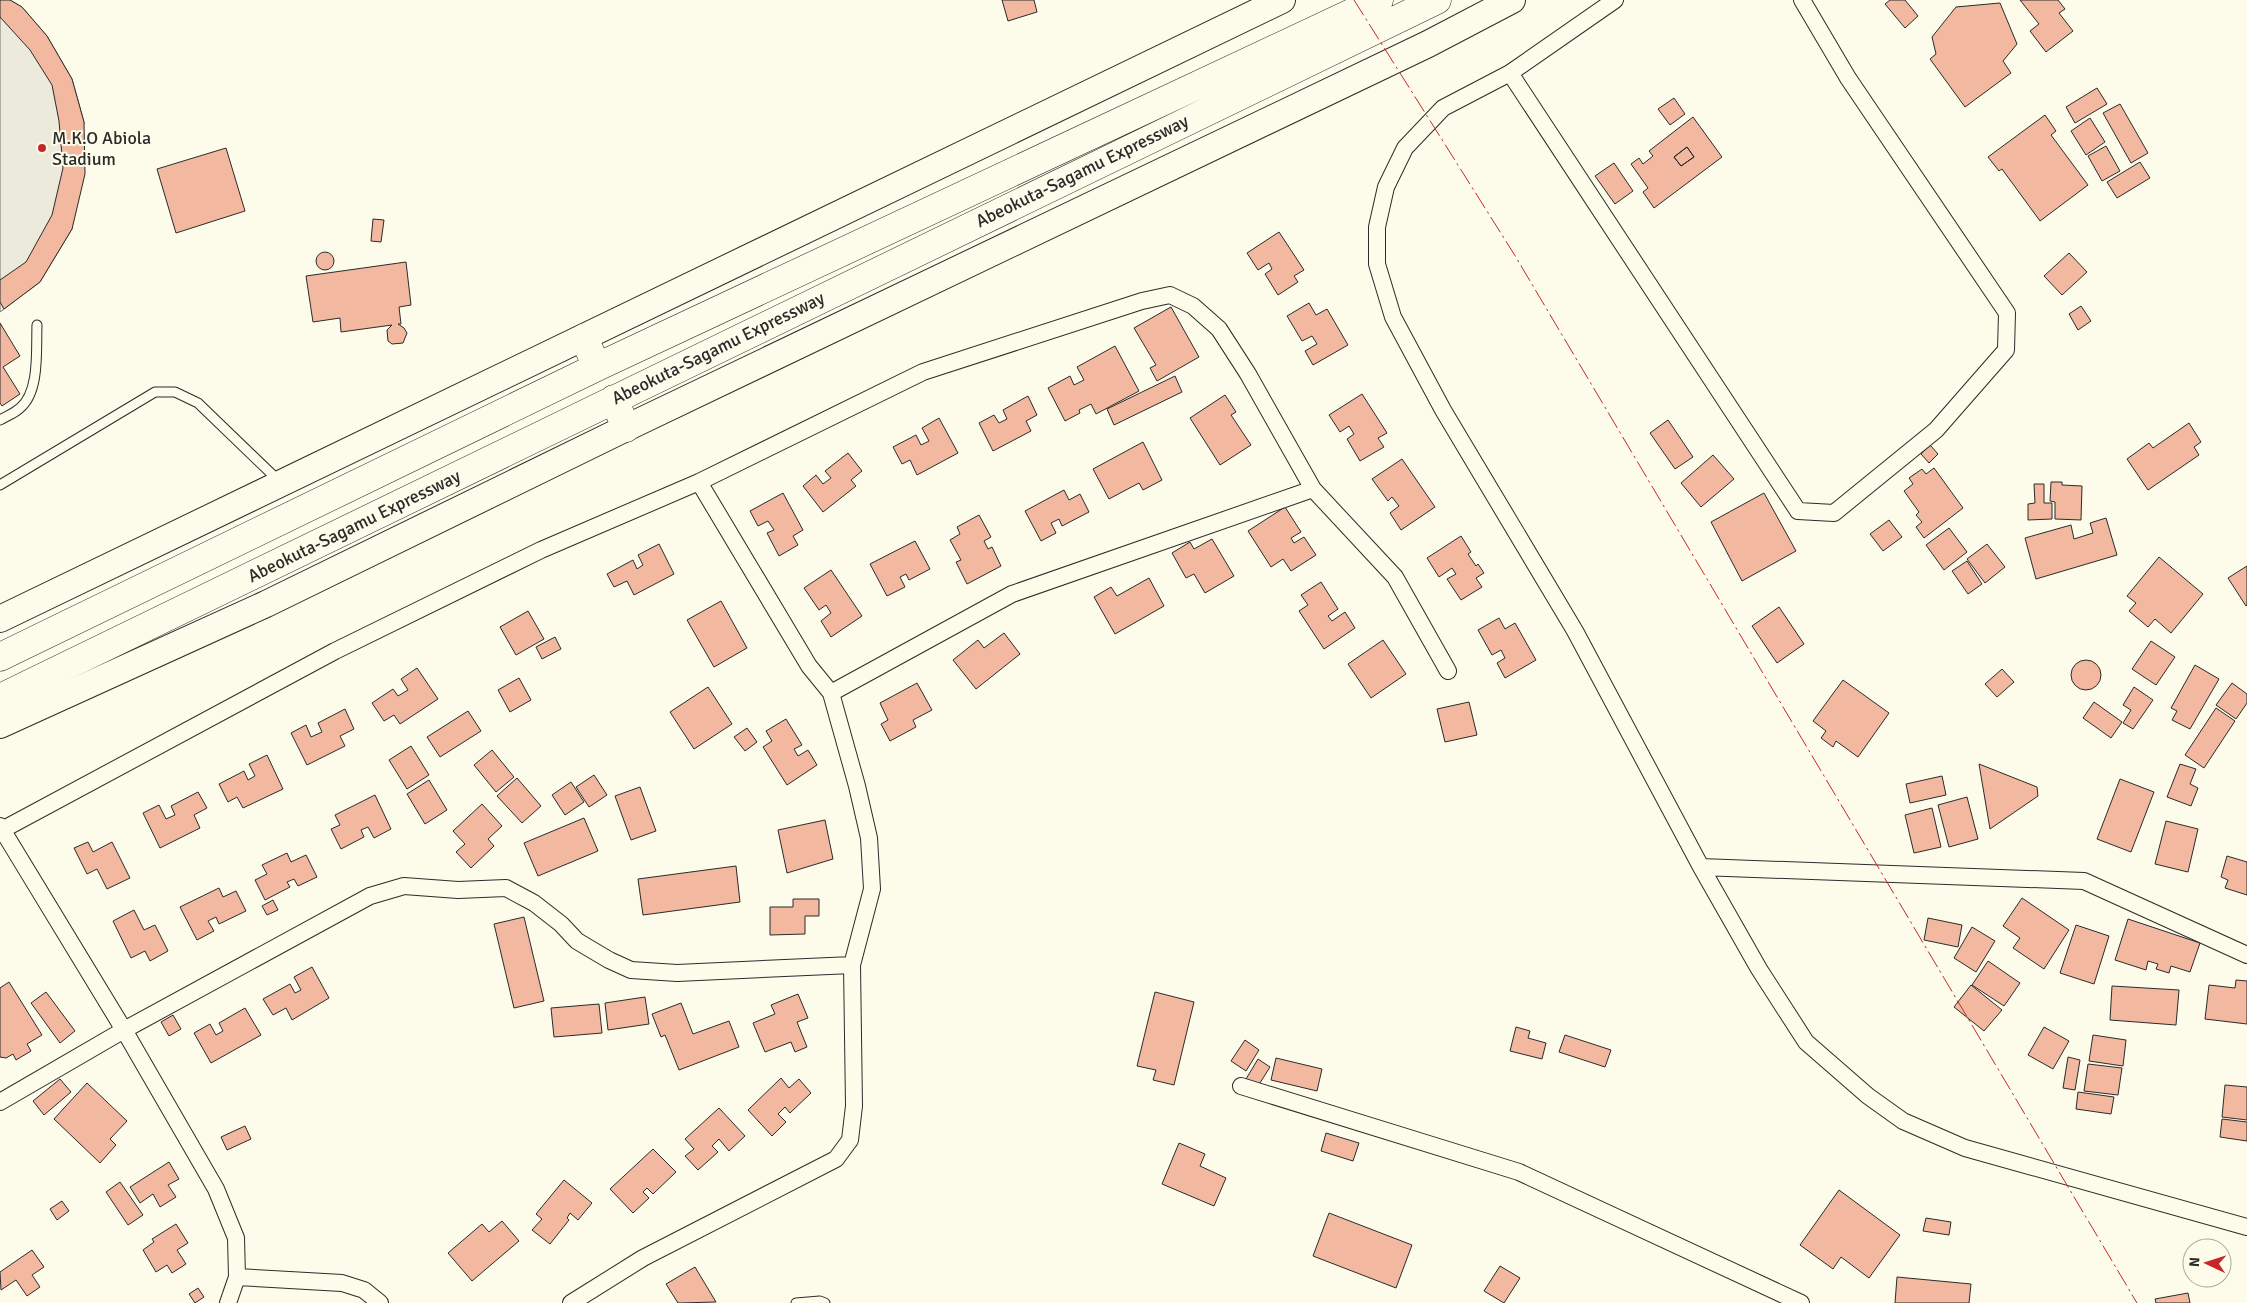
<svg xmlns="http://www.w3.org/2000/svg" width="2247" height="1303" font-family="Signika,sans-serif">
  <style>
    .green { fill: #ecebdb; stroke: #74746e }
    .building { fill: #f2b8a0; stroke: #2b2b2b; fill-rule: evenodd }
    .lines { fill: none; stroke-linecap: round; stroke-linejoin: round }
    .service-casing { stroke: #2b2b2b; stroke-width: 11 }
    .minor-casing { stroke: #2b2b2b; stroke-width: 18 }
    .primary-casing { stroke: #2b2b2b; stroke-width: 28 }
    .trunk-casing { stroke: #2b2b2b; stroke-width: 29 }
    .service { stroke: #fdfbea; stroke-width: 9 }
    .minor { stroke: #fdfbea; stroke-width: 16 }
    .primary { stroke: #fdfbea; stroke-width: 26 }
    .trunk { stroke: #fdfbea; stroke-width: 28 }
    .power { stroke: #c62828; stroke-width: 1; stroke-dasharray: 18 4 2.5 4; stroke-linecap: butt }
    .poi-dot { fill: #c62828; stroke: #fdfbea; stroke-width: 2 }
    .labels { text-anchor: middle; dominant-baseline: central; stroke-width: 4; stroke-linejoin: round; paint-order: stroke }
    .poi-label { font-size: 18px; fill: #2b2b2b; stroke: #fdfbea; text-anchor: start }
    .street-label { font-size: 18px; fill: #2b2b2b; stroke: #fdfbea }
  </style>
  <rect width="100%" height="100%" fill="#fdfbea"/>
  <path class="green" d="M0 0H10L22 7 47 36 72 79 84 122 72 229 40 282 0 312Z"/>
  <path class="building" d="M0 0H10L22 7 47 36 72 79 84 122 85 174 72 229 40 282 4 309 0 302V280L26 262 52 215 63 168 59 121 52 85 30 50 0 17Z
    M1002 0H1034L1037 12 1008 21Z
    M1890 0H1905L1918 16 1905 28 1885 4Z
    M2020 0H2058L2065 9 2059 13 2073 31 2046 52 2030 31 2039 24Z
    M2000 3 2017 44 2003 61 2011 73 1965 107 1930 59 1936 54 1932 37 1956 7Z
    M2097 88 2107 104 2075 123 2066 107Z
    M1674 98 1685 114 1670 125 1658 109Z
    M2120 104 2148 153 2131 163 2103 113Z
    M2045 115 2056 131 2051 135 2088 185 2040 221 2002 169 1999 171 1988 157Z
    M1693 117 1722 157 1654 208 1643 192 1648 188 1631 164 1639 158 1643 164 1653 156 1649 151ZM1687 147 1694 157 1681 166 1674 157Z
    M2090 118 2105 142 2086 155 2071 131Z
    M2106 146 2120 171 2102 181 2088 156Z
    M1687 147 1694 157 1681 166 1674 157Z
    M226 148 245 211 176 233 157 169Z
    M2140 162 2150 178 2117 198 2107 182Z
    M1614 163 1633 191 1615 204 1595 176Z
    M373 219 384 220 381 242 371 241Z
    M1279 232 1304 270 1294 276 1298 282 1278 295 1265 274 1272 269 1269 263 1258 270 1247 253Z
    M316 261a9 9 0 1 1 18 0a9 9 0 1 1-18 0Z
    M2069 253 2087 272 2062 295 2044 276Z
    M406 262 411 305 399 307 401 324H398L404 328 407 333 403 343 392 344 388 341 387 330 392 325 341 332 340 318 313 322 306 276Z
    M1309 303 1316 315 1327 309 1348 345 1313 365 1305 351 1317 344 1312 336 1302 341 1287 316Z
    M2081 306 2091 321 2078 330 2069 314Z
    M1171 307 1199 357 1157 381 1150 368 1156 365 1134 328Z
    M0 323 20 356 3 367 20 394 2 406 0 403Z
    M1115 346 1139 391 1096 414 1091 404 1079 410 1080 413 1065 421 1048 388 1070 376 1074 385 1084 380 1077 367Z
    M1175 376 1182 392 1114 425 1107 409Z
    M1362 394 1387 433 1378 438 1384 447 1360 461 1347 439 1354 434 1349 426 1340 432 1329 415Z
    M1225 395 1236 412 1231 415 1251 445 1220 465 1190 418Z
    M1028 396 1037 415 1026 421 1031 431 993 451 979 423 994 415 999 423 1007 419 1003 410Z
    M939 418 958 453 917 475 910 460 902 464 893 447 916 435 921 445 929 441 922 428Z
    M1668 420 1693 457 1675 469 1650 433Z
    M2189 423 2201 442 2194 447 2199 455 2148 490 2127 459 2149 443 2153 448Z
    M1143 442 1162 480 1143 490 1139 483 1109 499 1093 469Z
    M1930 445 1938 454 1929 463 1921 454Z
    M848 453 862 471 851 480 856 486 823 512 803 486 816 475 823 484 831 478 825 471Z
    M1713 455 1734 479 1701 507 1681 483Z
    M1402 459 1435 507 1401 530 1390 513 1399 506 1392 497 1388 501 1372 479Z
    M1934 468 1963 508 1924 538 1916 527 1922 522 1916 515 1919 512 1904 491 1913 484 1909 478 1922 469 1926 474Z
    M2051 482H2062V485L2082 486 2081 520 2055 519V502L2050 501Z
    M2034 484H2044V503H2052V519L2028 520V504L2035 503Z
    M1064 490 1069 500 1080 494 1089 512 1062 526 1059 519 1051 523 1056 533 1041 541 1025 511Z
    M783 493 803 530 793 536 798 545 779 556 767 533 774 530 768 521 758 526 750 511Z
    M1764 493 1796 551 1742 581 1711 522Z
    M1285 507 1301 532 1291 538 1294 543 1304 537 1316 555 1291 571 1283 559 1271 567 1248 531Z
    M979 515 991 537 984 541 988 549 992 547 1001 566 967 584 956 562 961 560 950 540 960 534 957 527Z
    M2106 518 2117 555 2036 579 2025 538 2071 525 2074 539 2093 533 2090 523Z
    M1889 520 1902 537 1883 551 1870 534Z
    M1949 528 1967 552 1944 570 1926 545Z
    M1461 536 1471 552 1468 554 1476 566 1478 564 1484 573 1476 578 1482 587 1461 600 1447 579 1456 574 1452 568 1439 577 1427 558Z
    M1212 539 1234 576 1205 593 1194 574 1186 578 1172 553 1190 542 1194 549Z
    M915 541 930 569 909 580 906 574 900 577 905 587 887 596 870 564Z
    M659 544 674 574 634 595 627 581 614 587 607 574 633 560 637 569 643 565 638 555Z
    M1987 544 2005 567 1985 583 1967 559Z
    M2159 557 2203 594 2171 633 2155 619 2148 627 2129 611 2136 603 2127 596Z
    M1967 561 1982 584 1968 594 1952 571Z
    M2247 566V605L2246 606 2228 578Z
    M831 570 862 616 831 637 821 621 831 613 826 605 819 610 804 588Z
    M1149 578 1164 606 1115 634 1094 597 1111 587 1117 596Z
    M1321 582 1338 609 1328 616 1332 621 1345 612 1355 628 1324 649 1299 611 1308 605 1301 595Z
    M721 601 747 648 714 667 687 620Z
    M1779 607 1804 644 1777 663 1752 626Z
    M528 611 544 639 516 655 500 627Z
    M1499 618 1505 629 1515 623 1536 660 1505 678 1497 663 1505 658 1501 650 1492 655 1478 630Z
    M1004 633 1020 654 976 689 953 660 978 640 984 648Z
    M555 637 561 649 542 659 536 647Z
    M1383 640 1406 674 1371 698 1348 664Z
    M2151 641 2175 657 2156 685 2132 669Z
    M2071 675a15 15 0 1 1 30 0a15 15 0 1 1-30 0Z
    M2195 665 2219 679 2190 729 2172 720 2177 711 2171 708Z
    M417 668 438 699 400 724 394 715 384 721 372 703 393 689 398 696 408 690 401 679Z
    M2002 669 2014 682 1997 697 1985 684Z
    M519 678 531 700 510 712 498 690Z
    M1843 680 1889 713 1858 757 1836 741 1833 747 1821 738 1826 731 1813 721Z
    M917 683 932 710 913 720 916 727 890 741 881 724 888 720 880 703Z
    M2232 683 2247 694V703L2236 719 2216 705Z
    M708 687 732 724 694 749 670 712Z
    M2134 687 2153 700 2133 729 2123 723 2131 710 2123 705Z
    M1469 702 1477 735 1445 742 1437 709Z
    M2094 702 2122 722 2111 738 2083 718Z
    M2216 708 2235 721 2204 768 2185 755Z
    M345 709 354 729 340 736 345 746 307 765 291 733 306 725 311 737 322 732 318 723Z
    M468 711 481 731 440 757 427 737Z
    M786 719 802 745 794 749 798 756 808 750 817 765 787 785 763 747 772 741 766 731Z
    M747 728 757 742 745 751 734 737Z
    M411 746 429 775 407 789 389 760Z
    M492 750 514 777 496 792 474 765Z
    M267 755 283 789 243 808 237 797 228 802 219 784 244 771 248 780 255 776 249 764Z
    M1979 764 2037 787 2038 796 1990 829Z
    M2180 764 2196 769 2190 784 2198 788 2191 806 2167 797Z
    M594 775 607 795 589 807 576 787Z
    M1942 776 1946 795 1910 803 1906 784Z
    M517 778 541 806 522 823 497 796Z
    M2120 779 2154 792 2131 852 2097 839Z
    M429 780 447 810 425 824 407 794Z
    M571 782 584 802 565 815 552 795Z
    M640 787 656 831 631 840 615 796Z
    M198 792 207 808 194 815 200 828 160 848 143 813 159 805 166 819 175 815 171 806Z
    M375 795 391 829 374 838 368 827 361 830 364 837 341 849 331 829 340 825 335 815Z
    M1967 797 1978 839 1949 847 1938 805Z
    M482 804 502 826 488 839 494 846 471 868 456 852 465 844 453 831Z
    M1932 808 1941 847 1914 853 1905 815Z
    M584 818 598 851 538 876 524 843Z
    M825 820 833 859 787 873 778 830Z
    M2166 821 2198 829 2188 872 2155 864Z
    M88 842 93 852 112 842 130 878 107 889 97 869 87 874 74 848Z
    M287 853 291 862 306 855 317 877 298 886 294 879 287 882 290 887 265 900 255 880 267 874 262 865Z
    M2227 856 2247 862V895L2225 888 2228 880 2221 877Z
    M736 866 740 902 643 915 638 879Z
    M219 888 223 897 236 891 246 911 219 924 216 917 208 921 214 931 197 940 180 907Z
    M2022 898 2069 930 2044 969 2013 948 2020 938 2003 926Z
    M793 899H819V916H805V934L770 935V907H793Z
    M273 900 278 910 267 915 262 906Z
    M134 910 144 930 155 925 168 951 150 961 145 951 131 958 113 921Z
    M524 917 544 1001 514 1008 494 924Z
    M1928 918 1962 925 1958 947 1924 940Z
    M2128 919 2200 943 2190 972 2171 966 2169 973 2156 969 2158 964 2148 961 2146 970 2115 960Z
    M2076 925 2109 936 2094 984 2060 973Z
    M1972 927 1995 941 1976 972 1954 958Z
    M1988 961 2020 983 2004 1006 1972 985Z
    M312 967 329 998 292 1020 286 1008 273 1015 263 999 290 984 295 993 301 990 294 977Z
    M2236 980 2247 981V1024L2205 1019 2209 985 2235 988Z
    M9 982 42 1035 27 1044 31 1051 16 1060 13 1054 6 1058 0 1057V988Z
    M1971 985 2002 1010 1984 1031 1954 1007Z
    M2112 986 2179 990 2176 1025 2110 1020Z
    M46 992 75 1031 60 1043 31 1003Z
    M1155 992 1194 1002 1174 1085 1153 1080 1156 1070 1137 1066Z
    M798 994 808 1018 797 1022 807 1047 795 1052 791 1042 765 1052 753 1023 775 1014 771 1005Z
    M645 997 649 1024 608 1030 605 1003Z
    M681 1003 693 1034 729 1021 739 1047 679 1070 665 1035 661 1037 652 1014Z
    M599 1004 602 1033 554 1037 551 1008Z
    M245 1008 261 1035 211 1063 194 1033 210 1024 216 1035 223 1031 219 1023Z
    M173 1015 181 1029 169 1036 161 1022Z
    M1516 1027 1530 1031 1528 1038 1546 1043 1542 1059 1510 1051Z
    M2044 1027 2069 1041 2053 1069 2028 1055Z
    M1565 1035 1611 1050 1605 1067 1559 1052Z
    M2093 1035 2126 1040 2123 1066 2089 1061Z
    M1245 1040 1259 1050 1246 1071 1231 1061Z
    M2068 1057 2080 1060 2075 1090 2063 1088Z
    M1276 1058 1322 1069 1317 1091 1271 1080Z
    M1258 1059 1270 1067 1258 1086 1246 1079Z
    M2088 1064 2122 1068 2118 1095 2084 1091Z
    M781 1078 789 1088 799 1079 811 1093 790 1113 785 1107 778 1114 786 1122 772 1136 748 1110Z
    M60 1079 71 1092 44 1115 33 1101Z
    M87 1083 127 1121 110 1139 116 1145 100 1163 54 1119Z
    M2225 1085 2247 1087V1120L2222 1117Z
    M2078 1092 2114 1097 2111 1114 2076 1109Z
    M719 1108 745 1136 729 1151 719 1139 712 1146 718 1152 698 1170 685 1156 694 1149 685 1139Z
    M2222 1119 2247 1122V1141L2220 1137Z
    M245 1126 251 1139 227 1150 221 1137Z
    M1326 1133 1359 1143 1353 1161 1321 1151Z
    M1179 1143 1205 1154 1200 1166 1226 1178 1214 1206 1162 1184Z
    M653 1149 676 1172 653 1194 647 1188 643 1192 649 1198 633 1213 610 1189Z
    M169 1162 179 1179 168 1185 176 1197 160 1207 153 1194 140 1203 130 1187Z
    M564 1180 592 1203 578 1220 570 1213 567 1218 569 1220 550 1244 532 1230 542 1219 536 1214Z
    M120 1182 143 1215 128 1225 106 1192Z
    M1839 1190 1900 1235 1869 1278 1841 1257 1833 1269 1800 1245Z
    M62 1201 69 1211 57 1220 50 1209Z
    M1329 1213 1412 1245 1396 1288 1313 1256Z
    M1926 1218 1951 1222 1949 1235 1923 1231Z
    M502 1221 519 1241 472 1281 448 1253 482 1224 489 1232Z
    M176 1224 188 1243 177 1250 186 1264 172 1273 167 1265 156 1272 143 1250 154 1242 152 1239Z
    M32 1250 44 1267 32 1275 40 1287 27 1296 16 1280 1 1290 0 1272Z
    M1500 1266 1520 1278 1504 1303 1484 1291Z
    M695 1267 716 1302 678 1303 666 1284Z
    M1897 1277 1971 1284 1969 1303H1895Z
    M198 1288 204 1297 195 1303 189 1294Z
    M2188 1293 2190 1303H2156L2155 1299Z"/>
  <g class="lines">
    <g class="service-casing">
      <path id="service" d="M0 420C7 416 15 413 20 408 40 392 36 349 37 325
        M0 485 155 392H175L198 403 280 482
        M796 1303 820 1301 825 1303"/>
    </g>
    <g class="minor-casing">
      <path id="minor" d="M1615 0 1510 73 1443 108 1405 148 1386 187 1377 227V264L1393 317 1443 410 1575 631 1701 867 1759 969 1806 1042 1868 1096 1903 1121 1965 1148 2247 1227
        M1510 73 1798 511 1834 513 1936 430 2006 350 2007 313 1848 78 1802 0
        M831 693 1012 594 1313 489
        M0 826 124 1030 216 1189 236 1238 237 1277 228 1303
        M2 830 335 651 541 550 699 482 923 372 1142 301 1170 295 1193 306 1219 329 1248 374 1313 489 1395 577 1448 671
        M1701 867 2084 881 2247 955
        M1241 1086 1519 1172 1801 1303
        M0 1102 124 1030 370 896 404 886 458 890 506 888 534 903 561 924 577 941 609 960 631 970 677 973 852 965
        M237 1277 342 1283 364 1290 380 1303
        M571 1303 643 1258 836 1159 850 1140 854 1106 852 965 872 889 869 838 857 786 831 693 809 666 699 482"/>
    </g>
    <g class="primary-casing">
      <path id="primary" d="M0 619 1282 0
        M0 725 266 604 626 428 1428 44 1512 0"/>
    </g>
    <g class="trunk-casing">
      <path id="trunk" d="M584 338 597 367
        M614 399 626 428
        M0 657 597 367 1379 0
        M0 698 1437 0"/>
    </g>
    <use href="#service" class="service"/>
    <use href="#minor" class="minor"/>
    <use href="#primary" class="primary"/>
    <use href="#trunk" class="trunk"/>
    <path class="power" d="M1354 0 1514 254 2137 1303"/>
  </g>
  <circle class="poi-dot" cx="42" cy="148" r="5"/>
  <g class="labels">
    <g class="poi-label">
      <text x="52" y="138">M.K.O Abiola<tspan x="52" dy="21">Stadium</tspan></text>
    </g>
    <g class="street-label">
      <text transform="translate(1082 171) rotate(-26)">Abeokuta-Sagamu Expressway</text>
      <text transform="translate(718 348) rotate(-26)">Abeokuta-Sagamu Expressway</text>
      <text transform="translate(354 526) rotate(-26)">Abeokuta-Sagamu Expressway</text>
    </g>
  </g>
  <g transform="translate(2207 1263) rotate(274)"><circle r="24" fill="#fdfbea" stroke="#a9a89e"/>
  <path d="M0-4L9 19L0 12L-9 19Z" fill="#c62828"/>
  <text y="-8" font-size="14" font-weight="bold" text-anchor="middle" fill="#2b2b2b">N</text>
  </g>
</svg>
